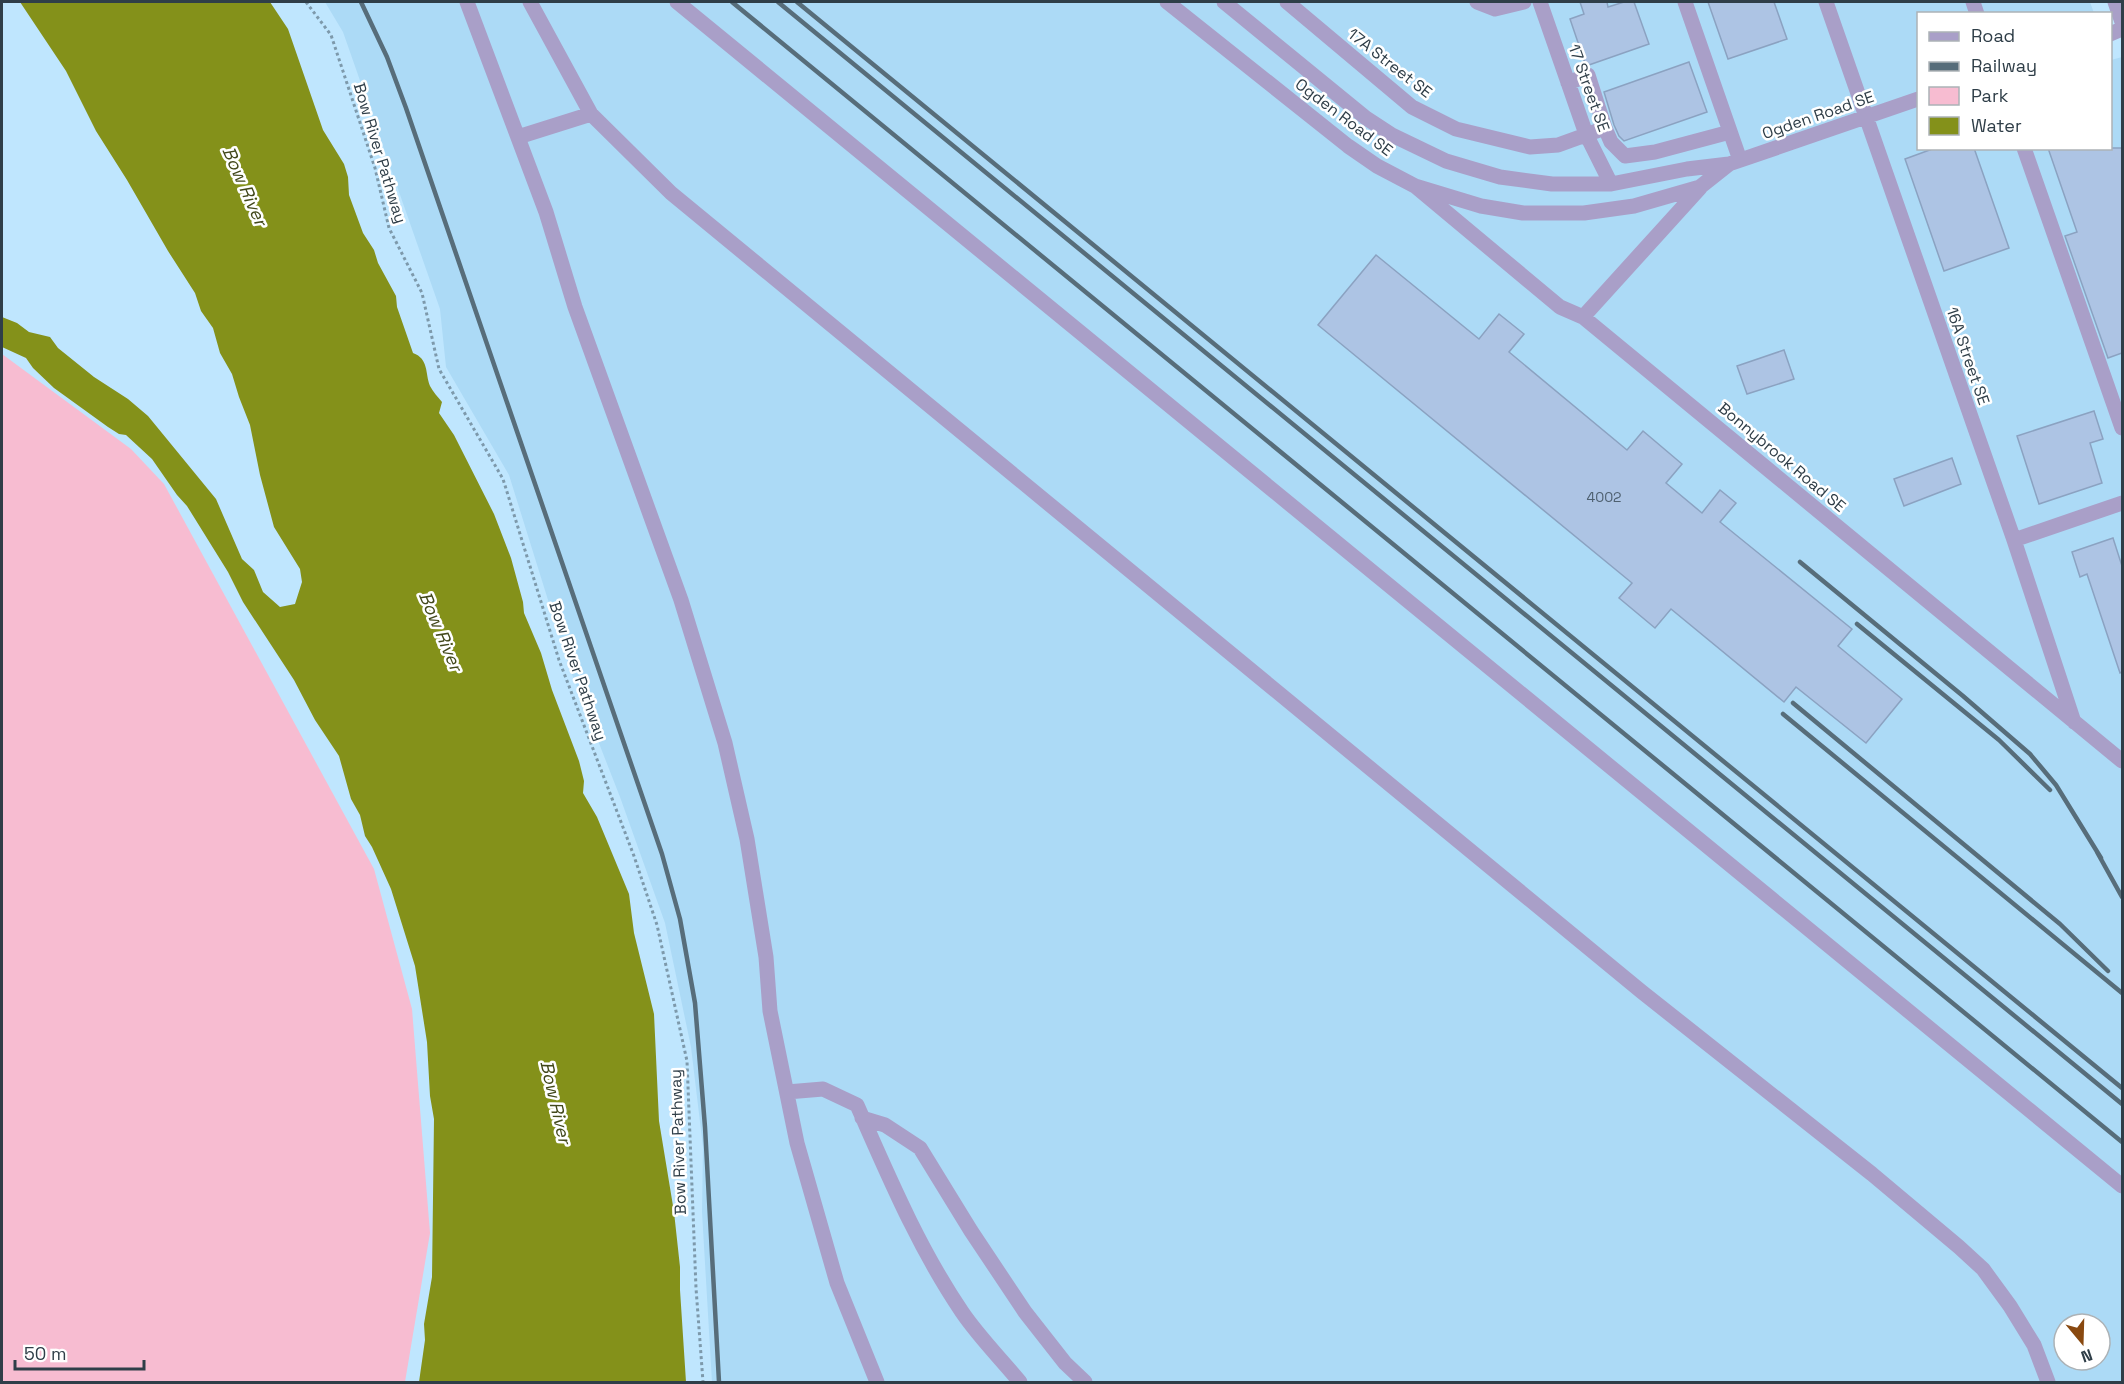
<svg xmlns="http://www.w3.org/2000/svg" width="2124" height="1384" font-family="'Space Grotesk',sans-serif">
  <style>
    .built { fill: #acdaf6; fill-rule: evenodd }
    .green { fill: #f7bcd1 }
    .water { fill: #84911a }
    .building { fill: #adc4e4; stroke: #8ba2c1; stroke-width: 1.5 }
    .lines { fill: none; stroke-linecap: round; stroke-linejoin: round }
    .path { stroke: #7d99ab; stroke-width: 3; stroke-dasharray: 3 3; stroke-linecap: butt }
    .minor { stroke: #a99fc8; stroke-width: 15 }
    .rail { stroke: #576d7a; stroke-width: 4.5 }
    .labels { text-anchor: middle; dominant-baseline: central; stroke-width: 5; stroke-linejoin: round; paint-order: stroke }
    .number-label { font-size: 14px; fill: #4e606f }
    .street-label { font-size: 16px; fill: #2f3e48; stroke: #fff }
    .water-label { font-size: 18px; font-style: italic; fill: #42481b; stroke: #fff }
  </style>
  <rect width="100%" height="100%" fill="#bfe6fe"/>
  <path class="built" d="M325 2H2090L2094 13 1918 14V148H2110L2111 60 2122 57V1382H712L702 1212 703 1147 691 1047 665 923 620 797 568 664 509 475 446 367 440 309 343 32ZM2064 1324H2100V1360H2064Z"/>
  <path class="green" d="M2 354 131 449 164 484 374 869 412 1009 430 1233 405 1382H2Z"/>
  <path class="water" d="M20 2H270L288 29 323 130 344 164 348 177 349 195 363 233 374 250 378 263 396 296 397 307 413 353C429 359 425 373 430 386 433 392 438 397 442 402L439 413 454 435 494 514 511 558 523 602 524 613 541 653 552 690 579 761 584 781 583 793 597 817 629 894 634 933 654 1014 659 1121 674 1212 680 1267V1290L686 1382H419L425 1340 424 1324 432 1277 434 1119 430 1096 427 1042 415 966 391 889 372 847 365 836 360 815 351 799 339 756 315 720 294 680 243 602 228 572 187 506 177 495 152 459 126 435 119 434 108 427 54 388 33 368 26 358 2 347V317L17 323 29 332 50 337 58 348 94 377 128 399 148 416 216 499 242 559 254 570 263 592 280 607 295 604 302 582 300 569 274 527 260 475 250 425 239 397 232 374 220 353 213 328 201 311 195 293 168 251 127 180 96 131 66 71Z"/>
  <path class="building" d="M1580 2H1607L1608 7 1624 2H1634L1649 44 1586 66 1570 19 1584 14Z
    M1708 2H1774L1787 39 1728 59Z
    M1689 62 1707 112 1624 141 1619 136 1614 125 1604 92Z
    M1935 148H1974L2009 248 1944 271 1905 159Z
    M2048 148H2122V353L2108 358 2065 236 2077 232Z
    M1376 255 1479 339 1499 314 1524 334 1509 352 1627 450 1643 431 1682 464 1666 483 1702 513 1720 490 1736 503 1720 522 1852 629 1838 646 1902 699 1866 743 1796 687 1784 702 1671 609 1655 628 1619 598 1632 583 1318 325Z
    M1784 350 1794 379 1747 394 1737 366Z
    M2094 411 2103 439 2090 443 2102 483 2039 504 2017 436Z
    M1952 458 1961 484 1904 506 1894 479Z
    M2113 538 2122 566V672L2120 673 2087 574 2080 577 2072 552Z"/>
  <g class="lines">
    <path class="path" d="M306 2 331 35 375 168 389 228 422 293 439 369 503 479 559 660 634 856 657 925 687 1061 696 1288 703 1382"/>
    <path class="minor" d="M467 2 546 212 575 307 681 600 725 743 747 839 766 957 770 1011 797 1143 837 1283 877 1382
      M530 2 591 114 671 193 1642 992 1872 1174 1959 1247 1983 1269 2010 1306 2034 1345 2048 1382
      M677 2 2122 1186
      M1167 2 1348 146 1377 166 1415 186 1481 206 1523 213H1584L1634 206 1700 187 1729 164
      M1224 2 1366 118 1392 135 1446 161 1500 177 1552 184H1611L1687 169 1729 164 1918 99
      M1287 2 1412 107 1456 129 1530 147 1558 145 1605 128 1611 142 1625 156 1655 152 1730 132
      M1477 2 1495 9 1524 2
      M1540 2 1586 134 1611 184
      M1685 2 1740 160
      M1826 2 2014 540 2074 722
      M1973 2 1977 14
      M2115 2 2122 22
      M2110 34 2122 29
      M1568 83 1588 75 1605 128
      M518 137 591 114
      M2024 148 2122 428
      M1415 186 1560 307 1583 317 2122 761
      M1583 317 1700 188
      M2014 540 2122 503
      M787 1092 823 1089 857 1105C888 1175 918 1247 962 1312 979 1337 1001 1359 1020 1382
      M862 1118 885 1125 920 1148 971 1231 1025 1312 1065 1363 1085 1382"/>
    <path class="rail" d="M361 2 387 57 406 108 662 854 680 919 695 1003 705 1127 719 1382
      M732 2 2122 1142
      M778 2 2122 1104
      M797 2 2122 1088
      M1800 562 1963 696 2030 754 2056 785 2101 858
      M1857 624 1999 740 2050 790
      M1793 703 2060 924 2108 971
      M1783 714 2122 993
      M2097 852 2122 897"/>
  </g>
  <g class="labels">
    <g class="number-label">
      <text x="1604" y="497">4002</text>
    </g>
    <g class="street-label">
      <text transform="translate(1390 63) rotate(38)">17A Street SE</text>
      <text transform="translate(1589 88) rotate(70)">17 Street SE</text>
      <text transform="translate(1818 115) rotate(-19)">Ogden Road SE</text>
      <text transform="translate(1344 117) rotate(37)">Ogden Road SE</text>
      <text transform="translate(380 153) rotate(73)">Bow River Pathway</text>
      <text transform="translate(1968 356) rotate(71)">16A Street SE</text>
      <text transform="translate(1782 457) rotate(40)">Bonnybrook Road SE</text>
      <text transform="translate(578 671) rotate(71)">Bow River Pathway</text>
      <text transform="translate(678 1142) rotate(-92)">Bow River Pathway</text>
    </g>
    <g class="water-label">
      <text transform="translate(245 186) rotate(66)">Bow River</text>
      <text transform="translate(441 631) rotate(67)">Bow River</text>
      <text transform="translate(556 1102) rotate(77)">Bow River</text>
    </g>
  </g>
  <rect width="2124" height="1384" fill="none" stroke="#2f3e48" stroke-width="6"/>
  <rect x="1917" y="12" width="195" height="138" fill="#ffffff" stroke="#acb2b6" stroke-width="1.5"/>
  <rect x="1929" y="32" width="30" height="9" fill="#a99fc8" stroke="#acb2b6" stroke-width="1.5"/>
  <text x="1971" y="42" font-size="18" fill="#2f3e48">Road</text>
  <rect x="1929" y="62" width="30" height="9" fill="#576d7a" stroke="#acb2b6" stroke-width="1.5"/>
  <text x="1971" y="72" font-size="18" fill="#2f3e48">Railway</text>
  <rect x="1929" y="87" width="30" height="18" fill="#f7bcd1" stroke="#acb2b6" stroke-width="1.5"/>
  <text x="1971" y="102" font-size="18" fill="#2f3e48">Park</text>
  <rect x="1929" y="117" width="30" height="18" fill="#84911a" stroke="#acb2b6" stroke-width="1.5"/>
  <text x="1971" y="132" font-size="18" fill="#2f3e48">Water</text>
  <g transform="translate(2082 1342) rotate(161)"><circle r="28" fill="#ffffff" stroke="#acb2b6" stroke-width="1.5"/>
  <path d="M0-4.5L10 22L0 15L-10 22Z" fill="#894910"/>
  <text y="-9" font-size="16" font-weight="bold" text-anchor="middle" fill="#2f3e48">N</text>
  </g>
  <path d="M15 1360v9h129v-9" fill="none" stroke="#2f3e48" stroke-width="3"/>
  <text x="24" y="1360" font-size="18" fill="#2f3e48" stroke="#ffffff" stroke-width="4.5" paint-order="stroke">50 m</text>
</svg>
